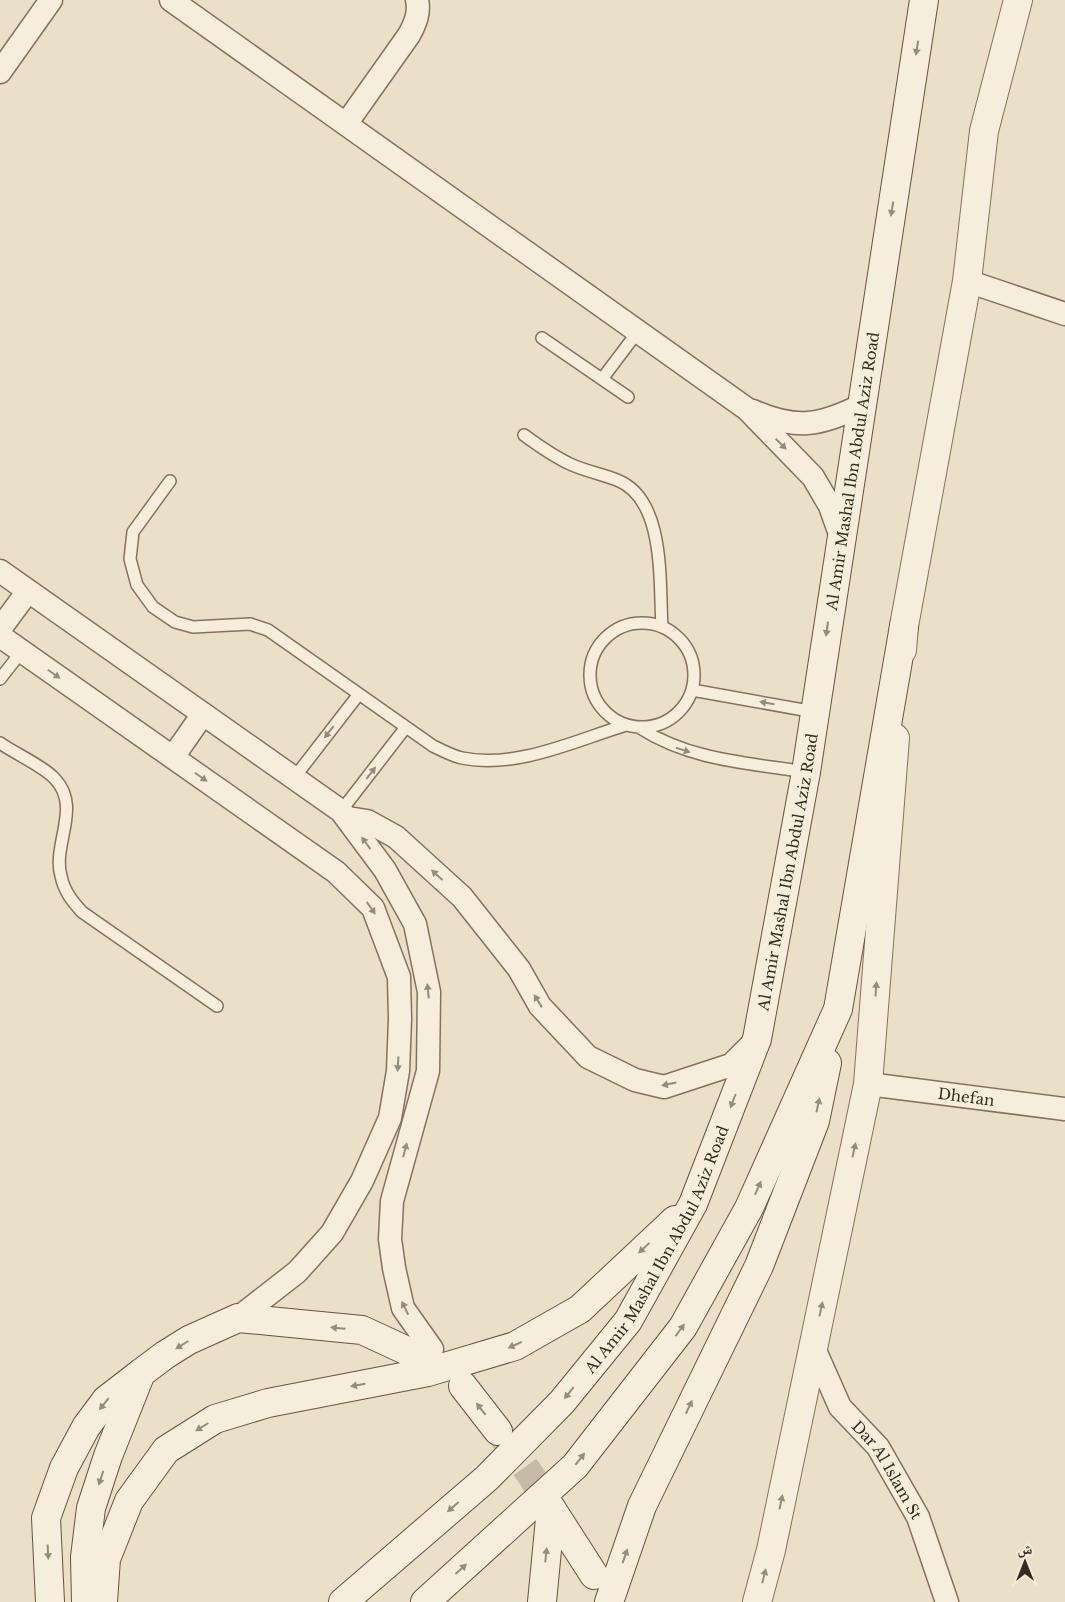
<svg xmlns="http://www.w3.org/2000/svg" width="1065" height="1602" font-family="'Libre Baskerville','Noto Naskh Arabic',serif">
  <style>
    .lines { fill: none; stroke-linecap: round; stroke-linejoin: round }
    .secondary-tunnel { stroke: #c6bba6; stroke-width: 28; stroke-dasharray: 28 14; stroke-linecap: butt }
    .service-casing { stroke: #85725e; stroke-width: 14 }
    .minor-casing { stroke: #85725e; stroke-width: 25 }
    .tertiary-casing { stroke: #85725e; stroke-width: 30 }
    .secondary-casing { stroke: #675341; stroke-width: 30 }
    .service { stroke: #f6edda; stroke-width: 11 }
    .minor { stroke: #f6edda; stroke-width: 22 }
    .tertiary { stroke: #f6edda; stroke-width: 28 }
    .secondary { stroke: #f6edda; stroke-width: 28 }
    .oneway { fill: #968c7d }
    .labels { text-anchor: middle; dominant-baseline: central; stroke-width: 4.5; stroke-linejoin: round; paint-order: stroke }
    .street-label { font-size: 15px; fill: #362b20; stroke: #f3ead6 }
  </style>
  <rect width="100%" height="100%" fill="#eadfc7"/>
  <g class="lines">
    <path class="secondary-tunnel" d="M500 1433 530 1474 551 1508"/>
    <g class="service-casing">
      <path id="service" d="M542 338 628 397
        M602 379 639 330
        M524 435C539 446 553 456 570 464 585 471 602 474 617 480 666 499 659 583 662 626
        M170 481 133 532 130 559 137 585 153 607 175 622 193 627 250 624 268 630 433 746C442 750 452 756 462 758 517 769 574 741 626 725
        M590 675a52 52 0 1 1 104 0a52 52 0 1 1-104 0Z
        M0 679 22 651
        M692 690 815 712
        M640 728C689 760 748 763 806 772
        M0 743C14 753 45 767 55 779 82 807 52 845 61 876 64 891 72 901 82 912L217 1006
        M294 778 359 694
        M341 811 406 727"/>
    </g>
    <g class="minor-casing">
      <g id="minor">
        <path d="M171 0 747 409 813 477 830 506 841 537"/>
        <path d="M0 72 51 0"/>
        <path d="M346 124 409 35C415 24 420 13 417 0"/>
        <path d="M967 281 1065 314"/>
        <path d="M753 411C796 430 820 426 862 405"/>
        <path d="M0 571 341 811 385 870 415 924 429 992 428 1071 392 1201 390 1239 394 1268 403 1308 432 1349"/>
        <path d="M0 629 28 591"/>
        <path d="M0 636 336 872 373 908 399 977 400 1019 398 1071 390 1118 362 1181 332 1233 297 1272 238 1318"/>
        <path d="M173 757 203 714"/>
        <path d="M348 818 367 821 396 837 462 897 519 969 540 1006 588 1057 635 1080 664 1087 731 1065 754 1042"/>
        <path id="s1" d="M868 1084 1065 1109"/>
        <path id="s2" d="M813 1346 840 1407 878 1447 918 1517 947 1602"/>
      </g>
    </g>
    <g class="tertiary-casing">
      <path id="tertiary" d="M902 650 904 626 967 281 984 131 1018 0
        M757 1602 771 1550 868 1084 895 738"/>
    </g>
    <g class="secondary-casing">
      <g id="secondary">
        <path d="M463 1386 498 1431"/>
        <path d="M551 1508 594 1575"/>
        <path d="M50 1602 46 1518 64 1468 86 1427 106 1400 141 1373"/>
        <path d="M86 1602 85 1557 91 1508 108 1456 141 1373 165 1355 189 1340 238 1318 362 1330 416 1355"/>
        <path d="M103 1602 106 1559 129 1501 166 1450 215 1419 268 1403 428 1372 515 1346 580 1309 675 1220"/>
        <path id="s3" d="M343 1602 487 1478 562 1402 628 1321 693 1204 757 1039 806 772 924 0"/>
        <path d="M425 1602 575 1466 683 1327 749 1208 838 1009 904 626"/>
        <path d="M542 1602 551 1508"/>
        <path d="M609 1602 642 1506 759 1266 815 1121 827 1063"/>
      </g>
    </g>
    <use href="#service" class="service"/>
    <use href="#minor" class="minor"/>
    <use href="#tertiary" class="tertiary"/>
    <use href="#secondary" class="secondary"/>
  </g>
  <defs><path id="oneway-solid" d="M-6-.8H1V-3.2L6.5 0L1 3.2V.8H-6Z" transform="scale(1.25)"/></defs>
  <g class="oneway">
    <use href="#oneway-solid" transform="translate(917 48) rotate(99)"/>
    <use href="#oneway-solid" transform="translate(892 209) rotate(99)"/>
    <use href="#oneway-solid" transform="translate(781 444) rotate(45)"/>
    <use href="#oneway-solid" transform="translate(827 629) rotate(98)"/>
    <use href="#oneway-solid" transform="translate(54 674) rotate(35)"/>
    <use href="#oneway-solid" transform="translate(767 703) rotate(-170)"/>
    <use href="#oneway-solid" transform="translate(329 732) rotate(128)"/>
    <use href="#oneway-solid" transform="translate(683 750) rotate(18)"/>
    <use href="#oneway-solid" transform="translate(371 773) rotate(-52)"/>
    <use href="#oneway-solid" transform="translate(201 777) rotate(35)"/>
    <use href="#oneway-solid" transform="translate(366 843) rotate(-126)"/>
    <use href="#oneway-solid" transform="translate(437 875) rotate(-138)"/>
    <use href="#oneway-solid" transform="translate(371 908) rotate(55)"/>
    <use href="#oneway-solid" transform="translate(876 989) rotate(-86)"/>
    <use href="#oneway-solid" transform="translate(428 991) rotate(-96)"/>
    <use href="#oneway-solid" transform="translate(538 1001) rotate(-122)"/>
    <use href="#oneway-solid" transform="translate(398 1064) rotate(93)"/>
    <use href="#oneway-solid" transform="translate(669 1084) rotate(168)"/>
    <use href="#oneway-solid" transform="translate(733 1101) rotate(111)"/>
    <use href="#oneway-solid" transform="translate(818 1105) rotate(-78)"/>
    <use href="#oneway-solid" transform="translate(405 1150) rotate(-75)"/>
    <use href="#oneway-solid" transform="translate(854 1150) rotate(-78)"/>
    <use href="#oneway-solid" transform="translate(758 1188) rotate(-66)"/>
    <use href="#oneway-solid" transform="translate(644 1248) rotate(137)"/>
    <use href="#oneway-solid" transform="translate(405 1308) rotate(-116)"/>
    <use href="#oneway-solid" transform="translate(821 1309) rotate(-78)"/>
    <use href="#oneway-solid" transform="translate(338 1328) rotate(-175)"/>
    <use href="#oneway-solid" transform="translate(680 1330) rotate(-54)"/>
    <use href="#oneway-solid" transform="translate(182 1345) rotate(148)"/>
    <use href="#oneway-solid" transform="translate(515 1345) rotate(156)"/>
    <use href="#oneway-solid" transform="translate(358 1385) rotate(170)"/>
    <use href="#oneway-solid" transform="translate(569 1393) rotate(129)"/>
    <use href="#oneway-solid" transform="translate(104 1404) rotate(129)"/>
    <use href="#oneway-solid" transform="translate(689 1407) rotate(-65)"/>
    <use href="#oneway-solid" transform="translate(481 1409) rotate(-128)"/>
    <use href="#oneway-solid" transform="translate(202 1427) rotate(148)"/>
    <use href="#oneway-solid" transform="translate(580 1459) rotate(-52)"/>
    <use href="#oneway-solid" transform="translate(101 1478) rotate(108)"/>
    <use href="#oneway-solid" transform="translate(781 1502) rotate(-78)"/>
    <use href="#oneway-solid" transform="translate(453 1507) rotate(139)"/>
    <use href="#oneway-solid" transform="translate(48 1552) rotate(87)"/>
    <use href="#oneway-solid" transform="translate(546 1555) rotate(-84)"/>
    <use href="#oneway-solid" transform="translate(625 1556) rotate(-71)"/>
    <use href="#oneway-solid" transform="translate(461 1569) rotate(-42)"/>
    <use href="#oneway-solid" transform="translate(764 1576) rotate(-76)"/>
  </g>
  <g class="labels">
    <g class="street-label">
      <text stroke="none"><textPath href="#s3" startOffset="1288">Al Amir Mashal Ibn Abdul Aziz Road</textPath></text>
      <text stroke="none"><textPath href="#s3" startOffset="882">Al Amir Mashal Ibn Abdul Aziz Road</textPath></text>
      <text stroke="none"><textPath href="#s1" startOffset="99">Dhefan</textPath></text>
      <text stroke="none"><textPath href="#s3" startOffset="478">Al Amir Mashal Ibn Abdul Aziz Road</textPath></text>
      <text stroke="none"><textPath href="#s2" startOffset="146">Dar Al Islam St</textPath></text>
    </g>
  </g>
  <g transform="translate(1025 1562)" stroke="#f3ead6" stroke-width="4" paint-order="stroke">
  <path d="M0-4L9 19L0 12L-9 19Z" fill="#362b20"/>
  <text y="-8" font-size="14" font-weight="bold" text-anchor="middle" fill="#362b20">ش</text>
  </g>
</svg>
